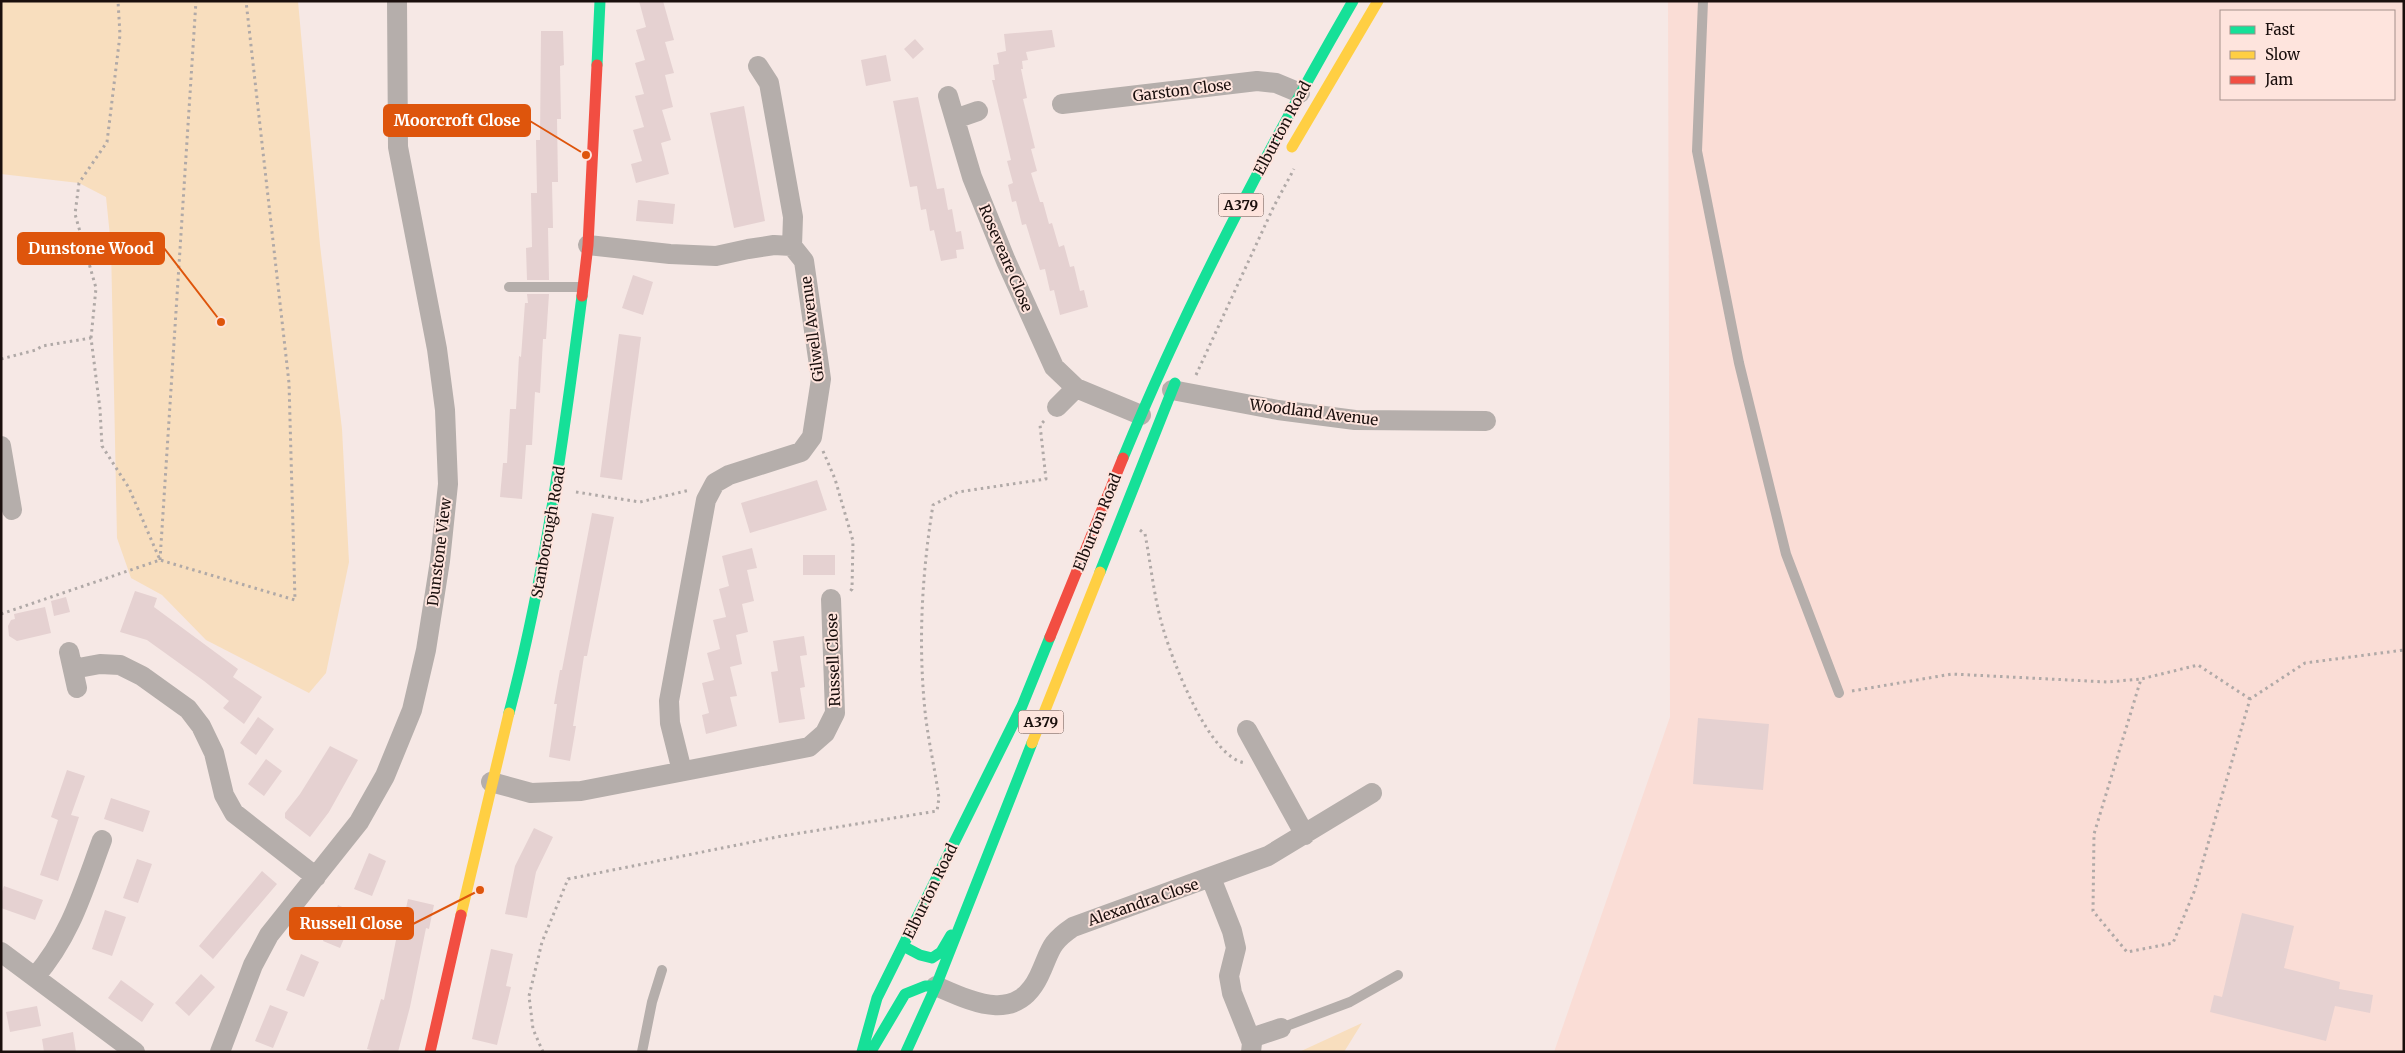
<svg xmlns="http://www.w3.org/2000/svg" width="2405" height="1053" font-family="Merriweather,serif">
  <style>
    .built { fill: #faddd6; fill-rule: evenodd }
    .green { fill: #f8debe }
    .building { fill: #e5d1d1 }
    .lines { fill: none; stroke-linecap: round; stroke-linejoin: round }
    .path { stroke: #b0a9a7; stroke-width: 3; stroke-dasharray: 2.5 4; stroke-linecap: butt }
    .lane { stroke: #b5aeab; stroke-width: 10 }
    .street { stroke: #b5aeab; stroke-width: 20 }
    .fast { stroke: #16e098; stroke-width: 11 }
    .slow { stroke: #ffcf43; stroke-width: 11 }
    .jam { stroke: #f24e42; stroke-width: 11 }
    .labels { text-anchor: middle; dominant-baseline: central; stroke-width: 4; stroke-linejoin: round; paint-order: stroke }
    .shield { fill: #fee4dd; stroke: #5e4f4b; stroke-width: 1 }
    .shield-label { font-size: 14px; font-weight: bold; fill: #1a0f0d }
    .street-label { font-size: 15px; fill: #1a0f0d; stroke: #fee4dd }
    .leader { fill: none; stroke: #de550c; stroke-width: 2 }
    .callout-dot { fill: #de550c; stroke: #fee4dd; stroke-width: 2 }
    .callout { fill: #de550c; stroke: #de550c; stroke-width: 2 }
    .callout-label { font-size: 16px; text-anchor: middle; font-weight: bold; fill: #fff }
  </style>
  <rect width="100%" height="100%" fill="#f6e8e5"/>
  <path class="built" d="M1668 1H2404V1052H1554L1670 717ZM2221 11H2394V99H2221Z"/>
  <path class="green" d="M1 1H298L320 245 342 429 349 562 326 673 309 693 206 640 162 595 131 578 117 538 111 246 106 197 79 183 1 174Z
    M1362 1023 1344 1052H1299Z"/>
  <path class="building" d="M639 1H663L674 40 665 42 674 73 665 75 673 107 662 110 671 140 661 143 669 174 636 183 631 164 642 161 633 130 644 127 635 96 644 94 635 63 645 60 636 30 646 27Z
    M1052 30 1055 47 1026 52 1028 60 1022 61 1023 69H1021L1027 98 1023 99 1035 148 1031 149 1037 171 1031 173 1040 202H1043L1049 224 1052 223 1059 247 1064 245 1070 267 1074 266 1080 291 1084 290 1088 307 1060 315 1054 290 1050 291 1045 269 1040 270 1026 224 1022 225 1016 201 1012 202 1008 185 1013 183 1007 161 1011 160 992 80H995L993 65 999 64 997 53 1006 51 1004 34Z
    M541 31H563L564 65 560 66 561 119H557L558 182H552L553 228H548L549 280H527L526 248 532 247 531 193H537L536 140H540Z
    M915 39 924 49 913 59 904 49Z
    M886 55 891 81 866 86 861 60Z
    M918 97 937 189 944 188 948 210 952 209 956 232 961 231 964 249 956 250 957 258 941 261 934 230 930 231 926 209 921 210 917 186 910 187 893 101Z
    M744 106 765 221 734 228 710 113Z
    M638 200 675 204 673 224 636 221Z
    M633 275 653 282 643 315 622 308Z
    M527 294H549L546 339H543L540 393 535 392 532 445H526L522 499 500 497 503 463H507L510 409H516L519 356 521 357 525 303H528Z
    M619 334 641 337 622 480 600 477Z
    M817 480 827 510 750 533 741 503Z
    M592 513 614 517 587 656H584L573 726H576L570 761 549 757 557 704H554L560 670H562Z
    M752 548 757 568 747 570 754 601 742 604 748 632 736 635 742 664 730 667 737 696 730 697 737 726 706 734 702 715 709 713 702 683 714 680 707 653 720 649 713 620 726 617 719 589 729 586 722 556Z
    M803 555H835V575H803Z
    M135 591 157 598 154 607 238 669 233 677 262 697 244 724 223 708 229 701 204 681 147 640 120 632Z
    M66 597 70 612 54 616 51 601Z
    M45 607 51 633 17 641 9 636 8 626 11 620 15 619 14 614Z
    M804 636 807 655 800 656 805 687 800 688 805 719 779 723 771 672 778 671 773 641Z
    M258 717 274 729 256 755 240 743Z
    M1698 718 1769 724 1763 790 1693 784Z
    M330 746 358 760 329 812 310 837 285 818V813L300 794Z
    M266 759 282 771 264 796 248 784Z
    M67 770 85 776 71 815 79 817 58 881 40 875 58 820 51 817Z
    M111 798 150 811 143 832 104 819Z
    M534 828 553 837 536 872 527 918 505 914 515 866Z
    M369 853 386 861 372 896 354 889Z
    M137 859 152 864 138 903 123 898Z
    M262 871 277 884 213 959 199 946Z
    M4 886 43 900 35 920 1 908V894Z
    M408 899 434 905 429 929 426 928 410 1007 398 1052H378L367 1049 381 999 384 1000 397 935 400 936Z
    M338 905 355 913 340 948 323 941Z
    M105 910 126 917 112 956 92 949Z
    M2242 913 2294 926 2284 968 2340 982 2339 989 2373 995 2370 1013 2335 1006 2326 1041 2210 1012 2214 995 2222 997Z
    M491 949 513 954 506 986 511 987 497 1045 472 1039Z
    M301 954 319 962 304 997 286 990Z
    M201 974 215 987 189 1016 175 1003Z
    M121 980 154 1004 142 1022 108 998Z
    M270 1005 288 1012 273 1048 255 1041Z
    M37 1006 41 1026 10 1032 6 1012Z
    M73 1032 76 1052H44L42 1039Z"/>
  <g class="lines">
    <path class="path" d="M91 338 96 288 75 214 79 183 107 142 120 35 118 1
      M1 359 36 350 42 346 91 338 100 409 102 446 129 488 160 560
      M1196 375 1274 206 1294 169
      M823 451 835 479 853 541 852 589 848 594
      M576 492 640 502 690 490
      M1140 530 1145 534C1151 565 1154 598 1163 628 1172 660 1210 760 1246 763
      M160 560 196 1
      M1 614 160 560 295 600 289 383 246 1
      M1852 691 1952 674 2107 682 2141 679
      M2250 699 2198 665 2141 679 2094 834 2093 911 2127 952 2173 943 2194 892 2250 699 2305 663 2404 650
      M543 1052 533 1029 529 996 542 942 568 879 782 836 937 811 939 798C935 769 928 740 925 711 918 642 922 573 933 505L958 492 1046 479 1040 425 1045 420"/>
    <path class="lane" d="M1703 1 1697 151 1739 363 1786 554 1839 693
      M509 287H582
      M1281 1028 1350 1002 1398 975
      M642 1052 652 1002 662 970"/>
    <path class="street" d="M948 96 972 177 1006 261 1054 367 1076 388 1141 415
      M1062 104 1257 81 1276 83 1300 93
      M955 119 978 111
      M588 245 670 254 716 256 748 249 774 245 792 246
      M1172 390 1278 410 1355 420 1486 421
      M1057 407 1076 388
      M1 446 12 510
      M69 652 77 688
      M73 669 100 664 120 665 142 676 188 709 201 726 214 753 224 795 234 813 316 877
      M1247 730 1305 835
      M682 771 670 723 669 701 706 500 715 483 729 475 801 452 812 437 821 379 804 261 792 246 793 217 769 83 758 66
      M491 782 531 793 581 791 809 747 825 733 835 713 831 599
      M1211 878 1232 931 1236 948 1229 976 1232 993 1252 1043 1251 1052
      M1 952 135 1052
      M35 977C71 935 83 891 102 840
      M936 986C973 1002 1016 1024 1039 976 1051 951 1048 944 1073 927L1268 856 1372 793
      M1251 1038 1281 1028
      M220 1052 253 965 269 935 359 822 385 776 412 710 426 650 440 561 448 484 445 410 437 349 398 147 397 1"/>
    <path class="fast" d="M597 65 600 1
      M1123 458C1188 300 1268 148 1353 1
      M1100 572 1175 383
      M509 713C545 576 564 436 582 296
      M903 946 920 955 932 958 941 952 951 935
      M873 1048 905 994 925 986H936
      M862 1052 877 998 1022 706 1050 637
      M906 1052 936 986 1032 743"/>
    <path class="slow" d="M1292 147 1378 1
      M1032 743 1100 572
      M461 915 509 713"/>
    <path class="jam" d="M582 296 588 245 597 65
      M1050 637 1123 458
      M430 1052 461 915"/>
  </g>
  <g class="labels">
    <g class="shield">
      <rect x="1218.5" y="193.5" width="45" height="23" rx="4"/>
      <rect x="1018.5" y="710.5" width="45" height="23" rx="4"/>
    </g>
    <g class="shield-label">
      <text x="1241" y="205">A379</text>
      <text x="1041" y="722">A379</text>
    </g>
    <g class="street-label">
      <text transform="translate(1182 90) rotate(-7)">Garston Close</text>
      <text transform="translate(1282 128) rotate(-62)">Elburton Road</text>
      <text transform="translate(1006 258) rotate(67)">Roseveare Close</text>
      <text transform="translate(812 329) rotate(-97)">Gilwell Avenue</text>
      <text transform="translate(1314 412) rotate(7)">Woodland Avenue</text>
      <text transform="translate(1097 522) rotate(-68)">Elburton Road</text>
      <text transform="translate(548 532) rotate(-80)">Stanborough Road</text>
      <text transform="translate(439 552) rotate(-83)">Dunstone View</text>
      <text transform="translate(833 660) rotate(-92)">Russell Close</text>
      <text transform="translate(930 891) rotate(-64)">Elburton Road</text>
      <text transform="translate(1143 902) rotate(-19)">Alexandra Close</text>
    </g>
  </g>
  <path class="leader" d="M586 155L530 121M221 322L164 248M480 890L413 924"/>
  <g class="callout-dot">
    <circle cx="586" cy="155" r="5"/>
    <circle cx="221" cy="322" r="5"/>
    <circle cx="480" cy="890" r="5"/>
  </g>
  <g class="callout">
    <rect x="384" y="105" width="146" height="31" rx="5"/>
    <rect x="18" y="233" width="146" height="31" rx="5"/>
    <rect x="290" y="908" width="123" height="31" rx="5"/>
  </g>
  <g class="callout-label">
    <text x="457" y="126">Moorcroft Close</text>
    <text x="91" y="254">Dunstone Wood</text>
    <text x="351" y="929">Russell Close</text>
  </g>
  <rect width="2405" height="1053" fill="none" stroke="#1a0f0d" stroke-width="5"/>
  <rect x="2220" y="10" width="175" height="90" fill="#fee4dd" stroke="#a38f8a"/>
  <rect x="2230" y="26" width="25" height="8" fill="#16e098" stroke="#a38f8a"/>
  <text x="2265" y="35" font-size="15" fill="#1a0f0d">Fast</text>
  <rect x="2230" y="51" width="25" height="8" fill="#ffcf43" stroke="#a38f8a"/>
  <text x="2265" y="60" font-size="15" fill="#1a0f0d">Slow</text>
  <rect x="2230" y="76" width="25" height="8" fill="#f24e42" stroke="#a38f8a"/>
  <text x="2265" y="85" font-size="15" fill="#1a0f0d">Jam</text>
</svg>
